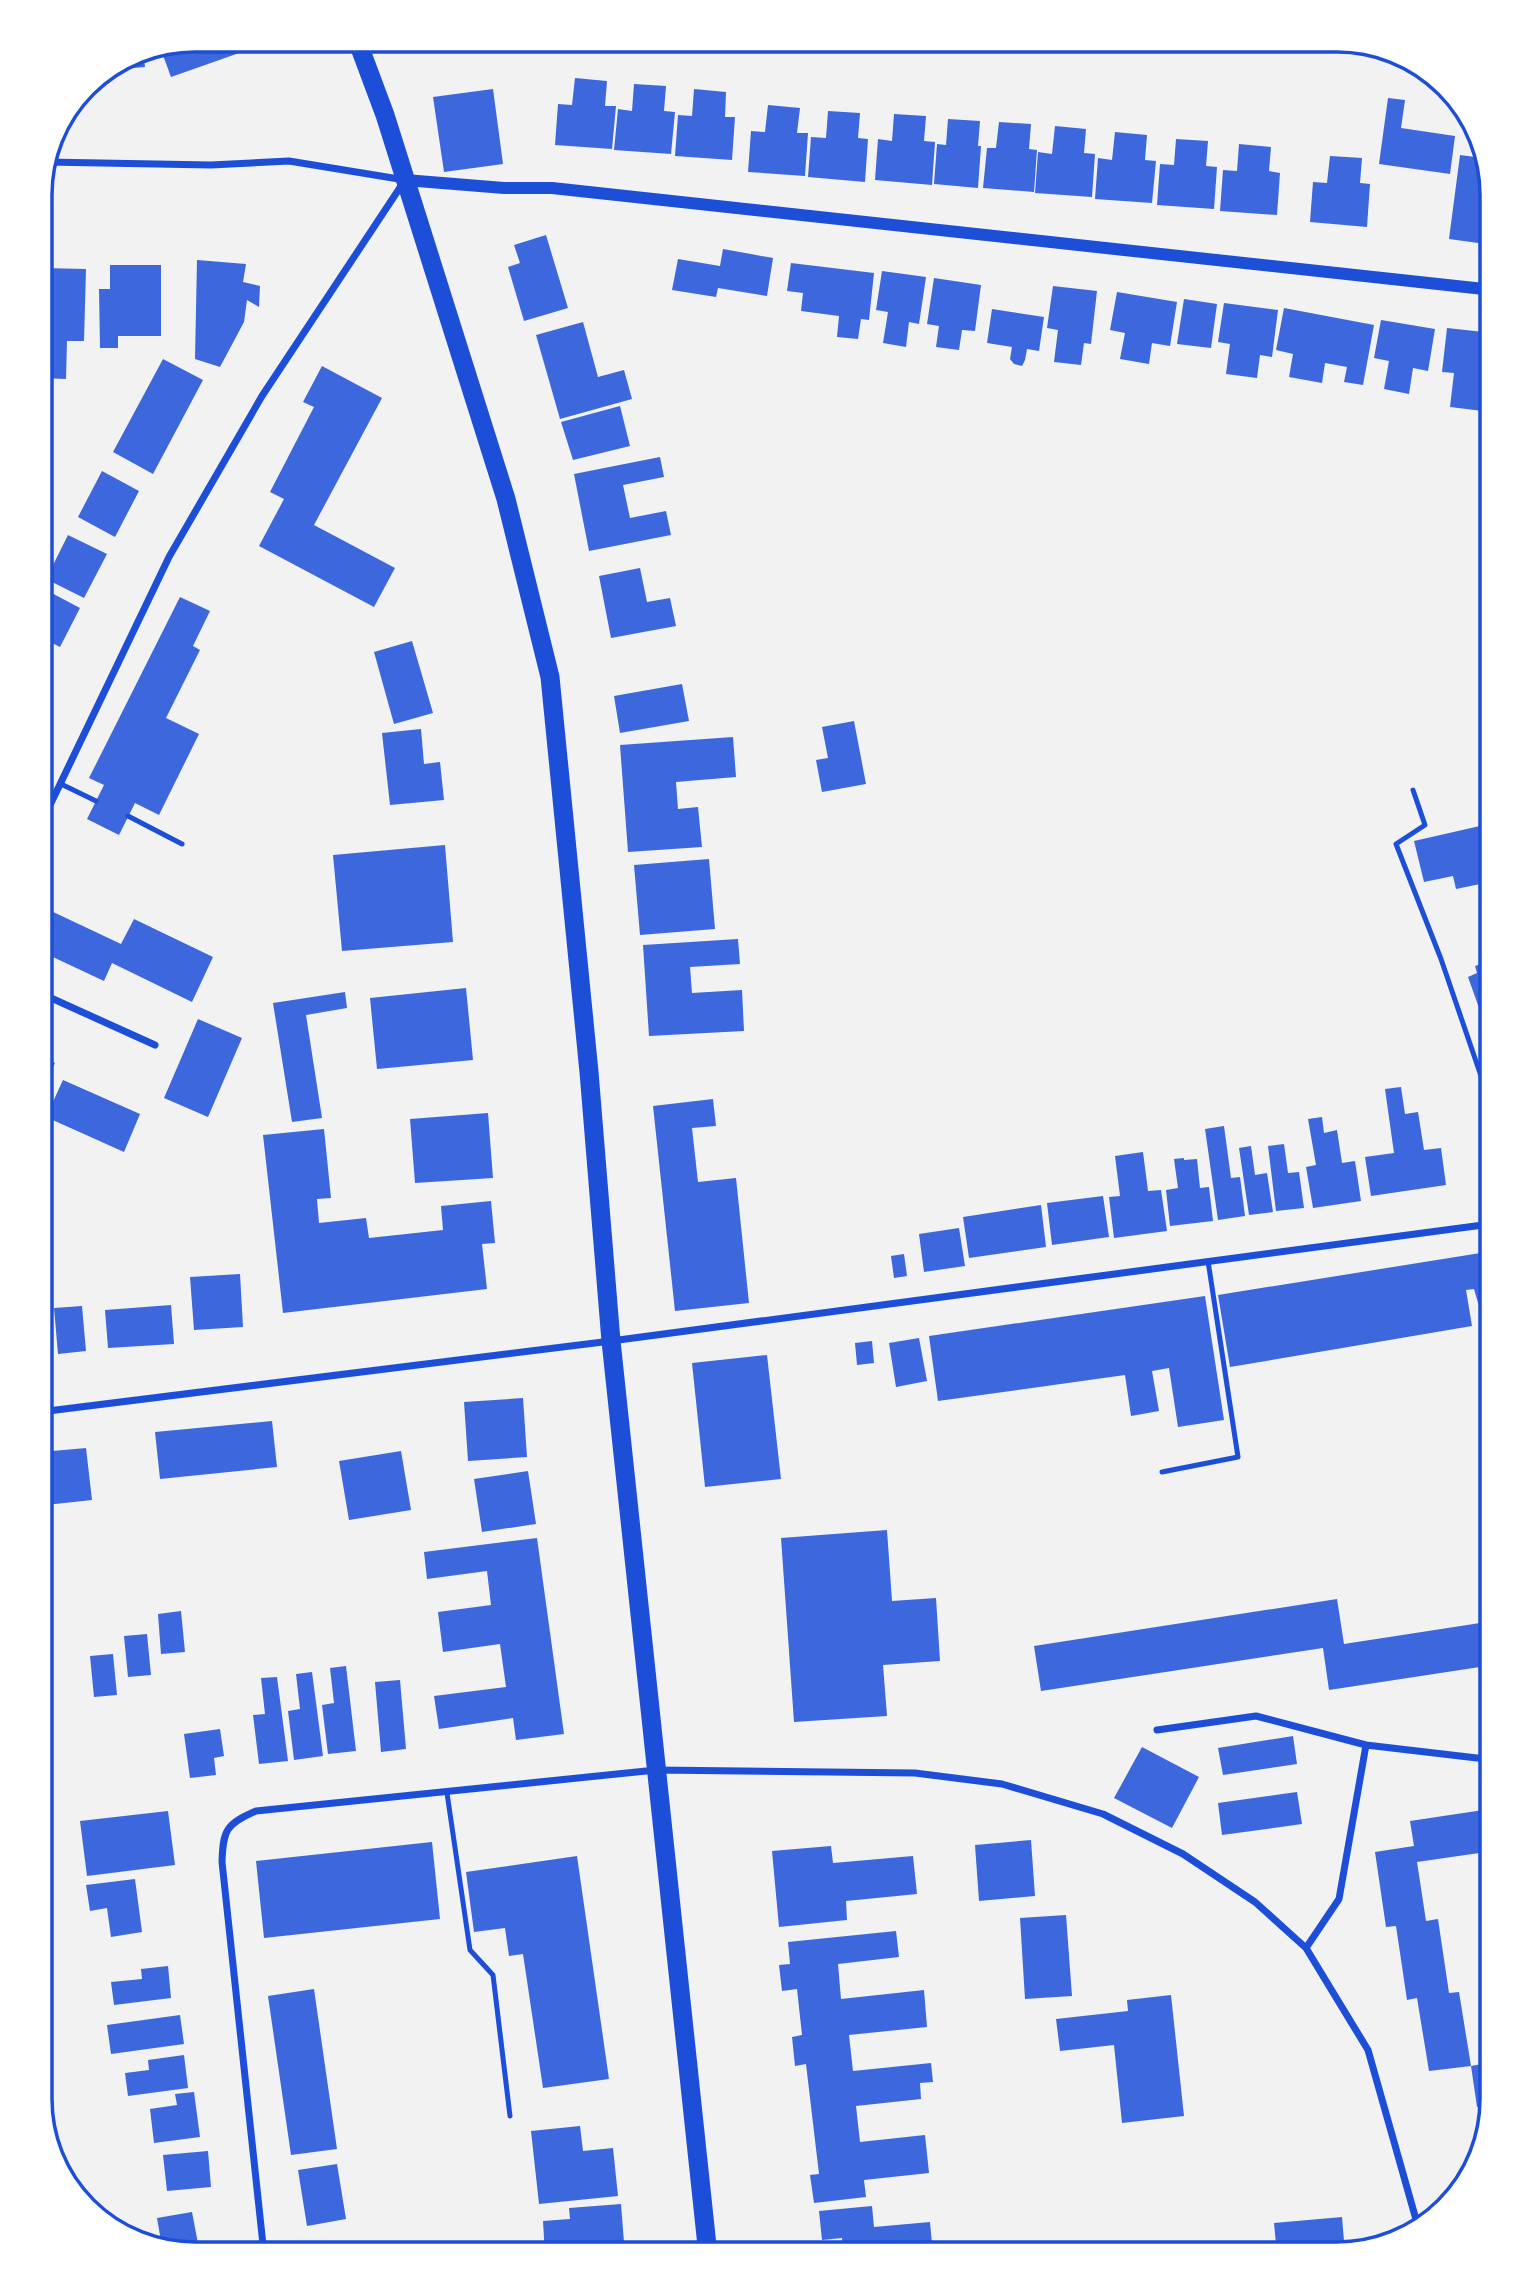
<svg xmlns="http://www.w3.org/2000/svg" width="1533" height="2295" font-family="Lato,sans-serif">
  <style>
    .building { fill: #3d67dc }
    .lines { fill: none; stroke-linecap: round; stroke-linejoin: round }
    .service { stroke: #1d4ed8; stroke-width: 5 }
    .minor { stroke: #1d4ed8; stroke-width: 7 }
    .tertiary { stroke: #1d4ed8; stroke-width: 12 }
    .trunk { stroke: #1d4ed8; stroke-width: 19 }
    .rim { fill: none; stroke: #1d4ed8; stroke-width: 3.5 }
  </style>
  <rect width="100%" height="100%" fill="#f2f2f2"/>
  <path class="building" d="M195 40H238L242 52 171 77 160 47Z
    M143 51 145 67 109 70 136 52Z
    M575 78 607 81 605 106H616L612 149 555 145 558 104 572 105Z
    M634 84 666 86 664 111 675 112 671 154 614 150 618 109 632 111Z
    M493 89 503 164 444 172 433 97Z
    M694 89 726 92 725 117H735L732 160 675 156 678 115 692 116Z
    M1388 98 1405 100 1401 128 1455 136 1450 174 1379 164Z
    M768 105 800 108 797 133H808L805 176 748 172 751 131 765 132Z
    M828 111 860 113 858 138 868 139 865 182 808 177 811 137 826 138Z
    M894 114 926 116 924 141 935 142 932 185 875 180 878 139 892 141Z
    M948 119 980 121 978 146H981L978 188 934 184 937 144 946 145Z
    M999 122 1031 124 1029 149 1037 150 1034 192 983 188 987 148H996Z
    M1055 126 1086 129 1084 153 1095 154 1092 197 1035 193 1038 152 1052 154Z
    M1115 132 1147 135 1145 160 1156 161 1152 203 1095 199 1098 158 1112 160Z
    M1176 139 1208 141 1206 166 1217 167 1214 209 1157 205 1160 164 1174 165Z
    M1239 144 1271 147 1269 171 1280 173 1277 215 1220 211 1223 170 1237 171Z
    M1460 155 1483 158 1493 195V245L1449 239Z
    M1330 156 1362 158 1360 183 1370 184 1367 227 1310 222 1313 182 1327 183Z
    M546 235 568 308 524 321 508 267 520 263 514 245Z
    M723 249 773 258 767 296 718 288 716 297 672 290 678 259 720 266Z
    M197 260 246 264 243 282 260 286 259 307 247 300 244 322 220 367 195 359Z
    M791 263 874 273 869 320 861 319 858 339 837 337 839 316 801 311 803 293 787 291Z
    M110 265H161V336H118V348H100L99 289H110Z
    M41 268 86 269 84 341H67L66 379 41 378Z
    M882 271 926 277 919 324 909 322 906 347 883 343 888 312 876 310Z
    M934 278 981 285 975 331 962 330 959 350 936 347 939 326 927 324Z
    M1053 286 1097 291 1091 344 1084 343 1081 365 1054 362 1058 330 1047 328Z
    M1117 292 1177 302 1170 346 1152 343 1149 364 1120 359 1125 333 1110 330Z
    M1184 299 1217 304 1211 348 1177 344Z
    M1224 303 1278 310 1272 357 1260 355 1257 378 1226 374 1230 344 1218 342Z
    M1284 308 1374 325 1363 385 1344 382 1347 367 1325 363 1322 383 1289 377 1293 354 1276 350Z
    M992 309 1044 317 1039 351 1027 349 1025 360 1022 366 1014 364 1010 359 1012 347 987 343Z
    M1381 320 1435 329 1428 371 1413 368 1409 394 1384 389 1389 361 1374 358Z
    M583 322 598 377 624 370 632 399 560 419 536 335Z
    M1447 328 1493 333V381H1487L1483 411 1450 407 1454 373 1442 372Z
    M163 359 203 380 153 474 113 452Z
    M322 366 382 398 314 525 395 568 374 607 259 546 284 499 270 492 314 407 303 402Z
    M620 406 630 446 573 460 561 422Z
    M660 457 664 477 623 485 630 518 666 511 671 535 589 551 574 474Z
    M102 471 139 491 115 537 78 517Z
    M68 535 107 554 84 598 46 579Z
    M640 568 647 602 670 598 676 626 611 638 599 576Z
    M46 590 80 608 60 647 40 637V601Z
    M180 597 210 611 193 646 200 650 166 718 199 734 159 815 135 803 119 835 87 819 104 785 89 778Z
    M412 641 433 713 394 724 374 652Z
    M40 651 52 657 40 680Z
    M682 684 689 721 620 733 614 696Z
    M854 721 866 784 822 792 816 760 828 758 822 727Z
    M421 729 424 764 440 762 444 800 390 805 382 733Z
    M733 737 736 777 676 782 678 809 698 807 702 847 628 852 620 745Z
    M1493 823V868L1483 871 1485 883 1456 889 1453 876 1424 882 1414 841Z
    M445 845 453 942 342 951 333 855Z
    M709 859 715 929 640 935 634 865Z
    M49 910 121 944 134 919 213 957 192 1002 112 963 104 981 40 951V929Z
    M738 939 740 964 690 967 692 993 742 990 744 1031 649 1036 643 945Z
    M1493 960V1017L1483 1019 1468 977 1477 973 1475 966Z
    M466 988 473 1060 377 1069 370 998Z
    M345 992 347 1008 306 1015 322 1118 292 1122 273 1003Z
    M198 1019 242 1038 208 1117 164 1098Z
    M40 1056 55 1063 40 1095Z
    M63 1080 140 1114 124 1152 46 1117Z
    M1401 1087 1405 1114 1418 1112 1424 1150 1441 1148 1446 1185 1371 1196 1365 1157 1394 1153 1385 1089Z
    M713 1099 716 1126 692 1128 698 1182 736 1178 749 1303 675 1311 653 1106Z
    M488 1113 493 1178 415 1183 410 1119Z
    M1322 1117 1324 1133 1337 1130 1342 1163 1355 1161 1361 1201 1313 1208 1306 1167 1316 1165 1308 1119Z
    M1224 1126 1231 1178 1240 1177 1245 1216 1218 1220 1205 1129Z
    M324 1129 331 1198 317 1199 319 1223 366 1218 369 1238 443 1230 441 1206 491 1201 495 1243 482 1244 487 1289 283 1313 263 1135Z
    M1284 1144 1288 1173 1299 1172 1304 1208 1276 1211 1268 1146Z
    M1251 1146 1255 1175 1267 1173 1273 1212 1249 1215 1239 1148Z
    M1143 1152 1148 1191 1161 1190 1167 1231 1114 1238 1109 1197 1120 1196 1115 1156Z
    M1184 1158V1160L1197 1159 1200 1188 1209 1187 1213 1221 1170 1226 1166 1190 1178 1188 1174 1159Z
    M1103 1196 1109 1237 1052 1245 1047 1203Z
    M1041 1205 1046 1247 969 1258 963 1217Z
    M959 1228 965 1266 924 1272 919 1234Z
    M1493 1251V1303L1479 1306 1474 1289 1466 1290 1472 1326 1230 1367 1218 1295Z
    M904 1254 907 1276 894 1278 891 1256Z
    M240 1274 243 1327 194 1330 190 1277Z
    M1205 1296 1224 1420 1178 1427 1169 1368 1152 1371 1159 1411 1131 1416 1125 1375 938 1401 929 1336Z
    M171 1305 174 1344 108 1348 105 1310Z
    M82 1306 86 1351 58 1354 54 1308Z
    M919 1338 927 1381 896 1387 889 1343Z
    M872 1341 874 1363 857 1365 855 1343Z
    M767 1355 781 1479 705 1487 692 1363Z
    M523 1398 527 1457 468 1461 464 1402Z
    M272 1421 277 1467 160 1479 155 1432Z
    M86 1448 92 1500 46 1505 41 1452Z
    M401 1451 411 1510 349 1520 339 1461Z
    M528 1471 536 1524 482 1532 474 1479Z
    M887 1530 892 1601 936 1598 940 1661 883 1665 887 1716 794 1722 781 1538Z
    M537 1538 564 1734 516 1740 513 1718 439 1729 434 1696 506 1687 500 1644 443 1652 438 1612 491 1605 487 1571 427 1579 424 1552Z
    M1337 1599 1344 1644 1493 1621V1665L1329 1690 1323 1648 1041 1691 1034 1646Z
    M181 1611 185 1652 161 1654 158 1614Z
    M147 1634 151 1675 128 1677 124 1636Z
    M113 1654 117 1695 94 1697 90 1656Z
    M346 1666 356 1751 328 1754 322 1705 334 1703 330 1668Z
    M312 1672 323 1756 294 1760 288 1711 300 1709 296 1674Z
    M277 1677 288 1761 259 1764 253 1715 265 1714 261 1678Z
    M400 1680 406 1749 381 1752 375 1682Z
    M220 1729 224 1756 214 1758 216 1775 190 1778 184 1734Z
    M1293 1736 1297 1764 1223 1775 1218 1748Z
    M1142 1747 1199 1777 1172 1828 1114 1798Z
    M1297 1792 1302 1824 1222 1835 1218 1803Z
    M1493 1799V1851L1417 1862 1426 1921 1438 1919 1449 1993 1459 1992 1471 2066 1493 2062 1491 2105 1477 2107 1471 2066 1429 2071 1417 1998 1407 2000 1396 1926 1386 1927 1375 1852 1414 1846 1410 1821 1490 1809 1489 1800Z
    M168 1811 175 1865 87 1876 80 1821Z
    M1031 1840 1035 1896 979 1901 975 1845Z
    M432 1842 440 1919 264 1938 256 1861Z
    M831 1846 833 1863 913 1856 917 1894 846 1901 847 1920 779 1927 772 1851Z
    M577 1856 609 2079 543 2088 523 1954 509 1956 505 1928 474 1932 466 1872Z
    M135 1879 142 1932 111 1937 107 1908 90 1911 86 1885Z
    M1066 1915 1072 1996 1025 1999 1020 1918Z
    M896 1931 899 1957 838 1964 841 1999 924 1990 927 2027 849 2035 853 2071 931 2063 933 2082 920 2083 921 2099 856 2106 860 2142 925 2135 929 2173 864 2180 866 2197 814 2203 810 2175 819 2174 806 2064 795 2066 792 2037 802 2035 797 1989 782 1991 779 1965 790 1964 788 1942Z
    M168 1966 171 1998 114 2005 111 1982 142 1979 141 1969Z
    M314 1989 337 2149 291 2155 268 1996Z
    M1171 1995 1184 2116 1122 2123 1114 2045 1060 2051 1056 2019 1128 2011 1127 2000Z
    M180 2015 184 2044 111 2054 107 2025Z
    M184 2055 188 2088 128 2096 125 2073 149 2070 148 2060Z
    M194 2092 200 2137 154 2143 150 2109 177 2105 175 2094Z
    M580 2126 583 2151 613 2148 618 2196 539 2204 531 2131Z
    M208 2151 211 2187 167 2191 163 2155Z
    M337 2164 346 2219 307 2226 298 2170Z
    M621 2204 625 2255H545L543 2221 570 2219 569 2208Z
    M872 2206 874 2227 930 2222 933 2255H824L823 2251 843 2249 842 2238 822 2240 819 2211Z
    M192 2212 200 2254H186L162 2247 157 2218Z
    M1342 2217 1345 2253 1277 2255 1274 2223Z
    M356 2245 357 2254H308L307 2251Z"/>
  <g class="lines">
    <path class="service" d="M61 784 96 801
      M1413 790 1425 825 1396 844 1441 959 1493 1111
      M128 816 182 844
      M1483 1225 1493 1222
      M1162 1472 1238 1457 1208 1261
      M447 1793 470 1950 493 1975 510 2116"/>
    <path class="minor" d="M40 826 169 557 262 396 405 180 289 161 211 165 46 162
      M40 993 155 1045
      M40 1412 611 1341 1483 1225
      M1157 1730 1256 1716 1366 1745 1477 1758H1493
      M1306 1948 1339 1899 1366 1745
      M264 2254 222 1862C223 1830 226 1824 256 1811L656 1770 915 1773 1002 1784 1103 1814 1183 1854 1255 1902 1306 1948 1368 2050 1419 2230"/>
    <path class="tertiary" d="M405 180 504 188H552L1493 290"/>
    <path class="trunk" d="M357 40 385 115 506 499 550 677 589 1072 611 1341 708 2255"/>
  </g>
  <path d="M0 0H1533V2295H0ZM195 52H1337A143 143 0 0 1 1480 195V2099A143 143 0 0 1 1337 2242H195A143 143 0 0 1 52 2099V195A143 143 0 0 1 195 52Z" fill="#fff" fill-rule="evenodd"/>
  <path class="rim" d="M195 52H1337A143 143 0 0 1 1480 195V2099A143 143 0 0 1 1337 2242H195A143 143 0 0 1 52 2099V195A143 143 0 0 1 195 52Z"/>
</svg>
